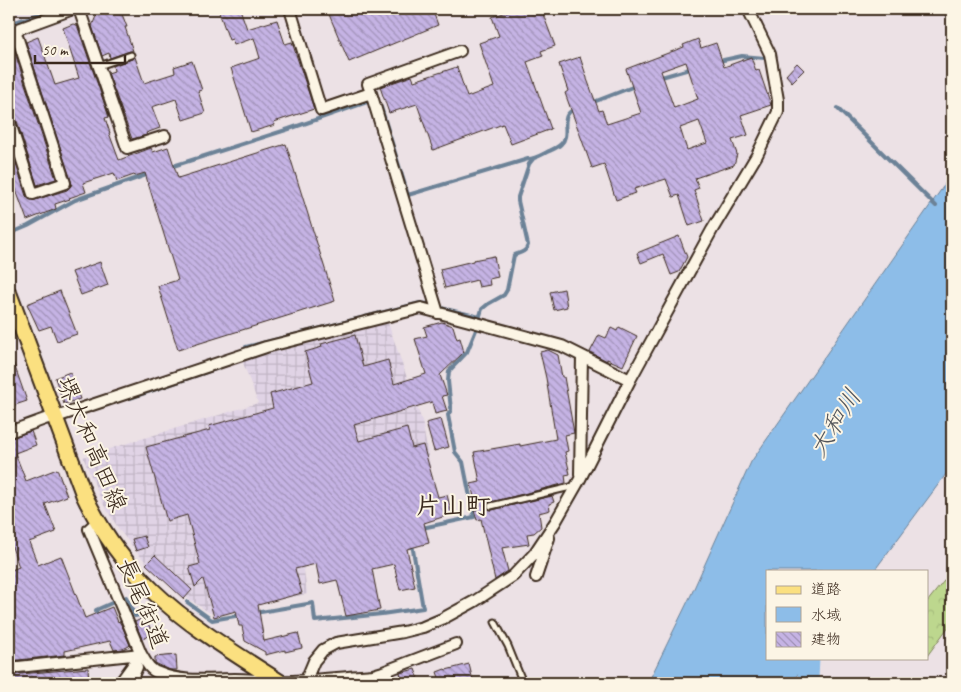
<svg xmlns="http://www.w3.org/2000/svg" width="961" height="692" font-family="Caveat,'Klee One',sans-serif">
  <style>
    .industrial { fill: url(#industrial-grid) }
    .forest { fill: url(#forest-crowns); stroke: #7c8056 }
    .water { fill: #8dbde8; stroke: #6c8297 }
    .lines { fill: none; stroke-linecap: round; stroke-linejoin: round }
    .stream { stroke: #6c8297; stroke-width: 4 }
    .river { stroke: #8dbde8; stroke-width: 21 }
    .building { fill: url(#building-back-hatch); stroke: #3b2a1e; fill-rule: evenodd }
    .lane-casing { stroke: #3b2a1e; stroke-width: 9 }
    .street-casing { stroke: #3b2a1e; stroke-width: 14 }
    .primary-casing { stroke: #3b2a1e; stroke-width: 19 }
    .lane { stroke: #fcf5e5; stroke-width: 5 }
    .street { stroke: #fcf5e5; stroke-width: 10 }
    .primary { stroke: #fbe080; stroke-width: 15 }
    .labels { text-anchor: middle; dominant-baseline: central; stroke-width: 4; stroke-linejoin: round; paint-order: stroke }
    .street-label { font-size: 24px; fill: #3b2a1e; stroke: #fcf5e5 }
    .water-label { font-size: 25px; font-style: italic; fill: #54565b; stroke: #fcf5e5 }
    .neighbourhood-label { font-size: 25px; font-weight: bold; fill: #3b2a1e; stroke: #fcf5e5 }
  </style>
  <defs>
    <pattern id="industrial-grid" width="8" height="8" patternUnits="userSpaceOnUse" patternTransform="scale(1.25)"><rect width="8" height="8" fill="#e0d3e5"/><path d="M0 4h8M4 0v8" fill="none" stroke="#c1b5c4"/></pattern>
    <pattern id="forest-crowns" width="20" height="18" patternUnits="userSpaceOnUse" patternTransform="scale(1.25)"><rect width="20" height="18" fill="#bdd78e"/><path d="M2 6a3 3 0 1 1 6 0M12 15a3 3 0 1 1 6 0" fill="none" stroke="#a3b97a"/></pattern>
    <pattern id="building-back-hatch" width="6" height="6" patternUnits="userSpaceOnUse" patternTransform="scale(1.25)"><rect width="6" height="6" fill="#c5b3e4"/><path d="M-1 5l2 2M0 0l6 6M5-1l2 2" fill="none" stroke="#a192b8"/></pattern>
  </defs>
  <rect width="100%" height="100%" fill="#ece1e5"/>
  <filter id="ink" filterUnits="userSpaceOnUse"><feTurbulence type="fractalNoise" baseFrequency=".02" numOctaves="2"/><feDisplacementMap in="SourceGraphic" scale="10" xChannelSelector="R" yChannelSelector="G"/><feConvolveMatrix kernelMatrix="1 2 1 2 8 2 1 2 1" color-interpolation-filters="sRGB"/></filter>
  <g filter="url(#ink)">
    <path class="industrial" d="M388 323 422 421 439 515 302 555 307 594 210 613 172 588 141 557 120 531 102 502 83 457 258 403 242 360Z"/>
    <path class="forest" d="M952 571V622L927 656V602Z"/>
    <path class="water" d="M952 174V466L874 571H767V658H810L791 683H648L691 595 751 462Z"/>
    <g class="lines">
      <path class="stream" d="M9 24 55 9
        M719 61 742 56 765 58
        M658 78 693 68
        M591 103 635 86
        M381 107 408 195 528 159C535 159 541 155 547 152 551 150 557 148 561 144 572 134 557 116 575 109
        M837 108 936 206
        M170 167 289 129 367 102
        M9 234 28 226 75 200 149 174
        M441 308 480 317
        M479 319 482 309 488 304 504 295 507 290 514 255C520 253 526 252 528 245L518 201V197L529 164 533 159
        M246 347 420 303 428 304
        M130 398 218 368
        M422 528 474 517 463 462 455 452 448 415 451 410 448 381 449 371 467 352 476 330
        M126 597 135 616 155 611
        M187 602 212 620 241 615
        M255 613 313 603 315 621 382 614 423 608 412 544
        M97 618 96 610 114 602"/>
      <path class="river" d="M806 683 808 679 809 658"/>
    </g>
    <path class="building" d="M115 9H120L127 27H125L133 51H130L110 58 109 53 102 56 92 26 96 16Z
      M218 9H240L247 29 277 20 285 44 292 42 314 109 274 122 275 125 251 132 231 68 260 58 254 38 234 45 232 39 229 40Z
      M336 9H432L438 25 349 62 328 12Z
      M515 9H541L555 46 541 51 543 56 527 62 551 129 511 144 503 124 433 150 417 104 389 113 380 87 412 76 414 81 457 67 467 97 494 87 479 43 499 36 492 17Z
      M73 24 77 25 109 117 105 118 110 133H109L119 160 151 148 153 152 168 147 178 178 286 144 335 301 178 350 158 286 178 280 145 173 135 176 134 175 117 181 114 173 83 183 86 192 69 198 70 199 55 204 56 209 27 220 13 182 9 183V142L26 196 29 199 35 200 67 190 70 187 72 184 26 42 38 37 55 85 79 78 63 28Z
      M698 39 701 48 716 43 724 67 751 57 756 71 759 70 771 105 741 115 748 135 732 140 737 154 734 165 695 178 699 188 694 190 704 221 689 226 679 195 673 197 666 179 634 189 636 193 616 200 604 164 592 168 565 93 568 91 559 64 580 57 587 78V79L599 111 602 110 607 124 641 113 626 69 684 47 683 45ZM686 62 698 99 674 108 661 71ZM699 121 707 143 687 150 680 128Z
      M13 47 56 179 37 185 16 118 13 115 9 113V90L13 88 9 77V49Z
      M135 57 144 83 175 73 174 67 192 61 202 90 198 91 205 113 183 120 176 99 152 107 160 128 146 133 147 135 132 139 108 73 114 71 113 66 132 59Z
      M797 63 804 70 792 82 786 75Z
      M679 236 687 257 679 272 671 275 663 254 641 263 637 253Z
      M494 256 498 277 489 279 490 285 479 287 477 280 445 288 440 269 473 261V260Z
      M100 262 108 285 81 295 72 272Z
      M564 289 567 307 554 310 550 292Z
      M60 291 77 334 57 341 51 326 39 330 27 304Z
      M442 322 453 326 457 339 460 338 464 352 440 375 447 395 442 396 447 411 435 414 432 402 354 425 359 441 407 428 412 448 423 445 438 497 447 495 452 514 424 523 429 543 407 549 415 587 400 590 394 564 372 569 380 610 346 616 337 580 320 584 316 564 295 569 302 593 258 605 264 641 298 633 302 648 285 652V650L265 655V652L245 641 242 626H239L236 611 214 617 203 579 195 587 189 567 200 564 187 515 167 521 146 447 210 430 209 426 273 408 270 394 313 382 305 352 322 347 321 344 355 335 363 367 388 360 394 384 426 374 415 339 427 336 424 327Z
      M619 327 637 336 623 366 607 359V361L590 352 599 335 606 338 611 328 617 331Z
      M548 350 558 355 562 377H564L574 433 565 435 568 451 565 452 570 474 565 475 566 483 488 503 487 507 488 509 492 510 552 496 554 502 549 504 550 510 539 513 541 527 534 533 527 534 529 544 502 548 508 571 495 580 481 519 477 520 474 510H477L471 484 480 482 474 452 520 444V446L556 439 546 378 540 352Z
      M9 353H10L27 401 9 407Z
      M70 372 80 399 64 404 55 378Z
      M441 419 449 447 434 451 426 423Z
      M31 431 36 445 15 453 26 481 57 469 67 496 45 504 56 532 29 542 38 565 61 556 85 618 112 607 118 622 119 621 123 628 130 645 129 646 123 649 114 650 110 641 65 651V655L9 661V571L19 567 12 547 9 549V439Z
      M144 536 148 547 136 551 132 539Z
      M155 555 192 590 184 599 146 564Z
      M145 617 153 634 142 639 135 622Z
      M176 655 177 670H170L155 663V657Z
      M469 664 473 681 465 683H458L456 677 441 683 437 672 445 669 446 670Z
      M88 668 89 681 60 683H9V675Z
      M415 669 418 677 409 683H403L400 673Z"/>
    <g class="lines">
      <g class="lane-casing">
        <path id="lane" d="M99 66 131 55
          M491 506 575 486
          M495 622 508 646 523 683"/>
      </g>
      <g class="street-casing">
        <path id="street" d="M79 9 127 148 165 136
          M290 9 321 110 371 93 368 84 460 51
          M10 32 73 9
          M371 93 438 313
          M9 120 33 194 65 183 15 30
          M9 432 45 419 62 415 266 347 421 308 562 346 630 380
          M580 475 582 356
          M98 521 89 529 141 654C146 662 149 670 159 673 182 683 210 679 235 679 250 679 266 682 281 681 312 681 343 677 373 675L383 672 391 683
          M536 577 549 538
          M9 668 141 654
          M383 672 456 644
          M306 680 314 661 323 650 336 643 403 632 423 627 442 619 475 601 513 576 534 554 556 521 580 479 630 380 712 230 757 155 778 112V100L770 54 748 9
          M120 683 141 654
          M130 683 137 667"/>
      </g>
      <g class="primary-casing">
        <path id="primary" d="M9 294 84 495C101 531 125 564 153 591 189 626 239 656 281 683"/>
      </g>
      <use href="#lane" class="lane"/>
      <use href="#street" class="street"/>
      <use href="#primary" class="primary"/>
    </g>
  </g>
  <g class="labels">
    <g class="street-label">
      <text transform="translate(92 444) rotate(67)">堺大和高田線</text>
      <text transform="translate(143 603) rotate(67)">長尾街道</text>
    </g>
    <g class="water-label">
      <text transform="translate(835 423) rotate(-58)">大和川</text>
    </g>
    <g class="neighbourhood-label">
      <text x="453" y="506">片山町</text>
    </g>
  </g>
  <rect width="961" height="692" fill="none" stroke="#fcf5e5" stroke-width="30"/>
  <rect x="15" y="15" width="931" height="662" fill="none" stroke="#3b2a1e" stroke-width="2" filter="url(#ink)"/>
  <rect x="766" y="570" width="162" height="90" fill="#fcf5e5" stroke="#afa495"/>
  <rect x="776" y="586" width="25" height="8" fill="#fbe080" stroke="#afa495"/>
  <text x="811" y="594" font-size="15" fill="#3b2a1e">道路</text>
  <rect x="776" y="607" width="25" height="15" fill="#8dbde8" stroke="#afa495"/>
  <text x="811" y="620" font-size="15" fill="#3b2a1e">水域</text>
  <rect x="776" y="632" width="25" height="15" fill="url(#building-back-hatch)" stroke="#afa495"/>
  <text x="811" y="644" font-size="15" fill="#3b2a1e">建物</text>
  <path d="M35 55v8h90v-8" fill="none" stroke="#3b2a1e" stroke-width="2.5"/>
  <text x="42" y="55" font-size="15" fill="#3b2a1e" stroke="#fcf5e5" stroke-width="4" paint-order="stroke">50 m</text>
</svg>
